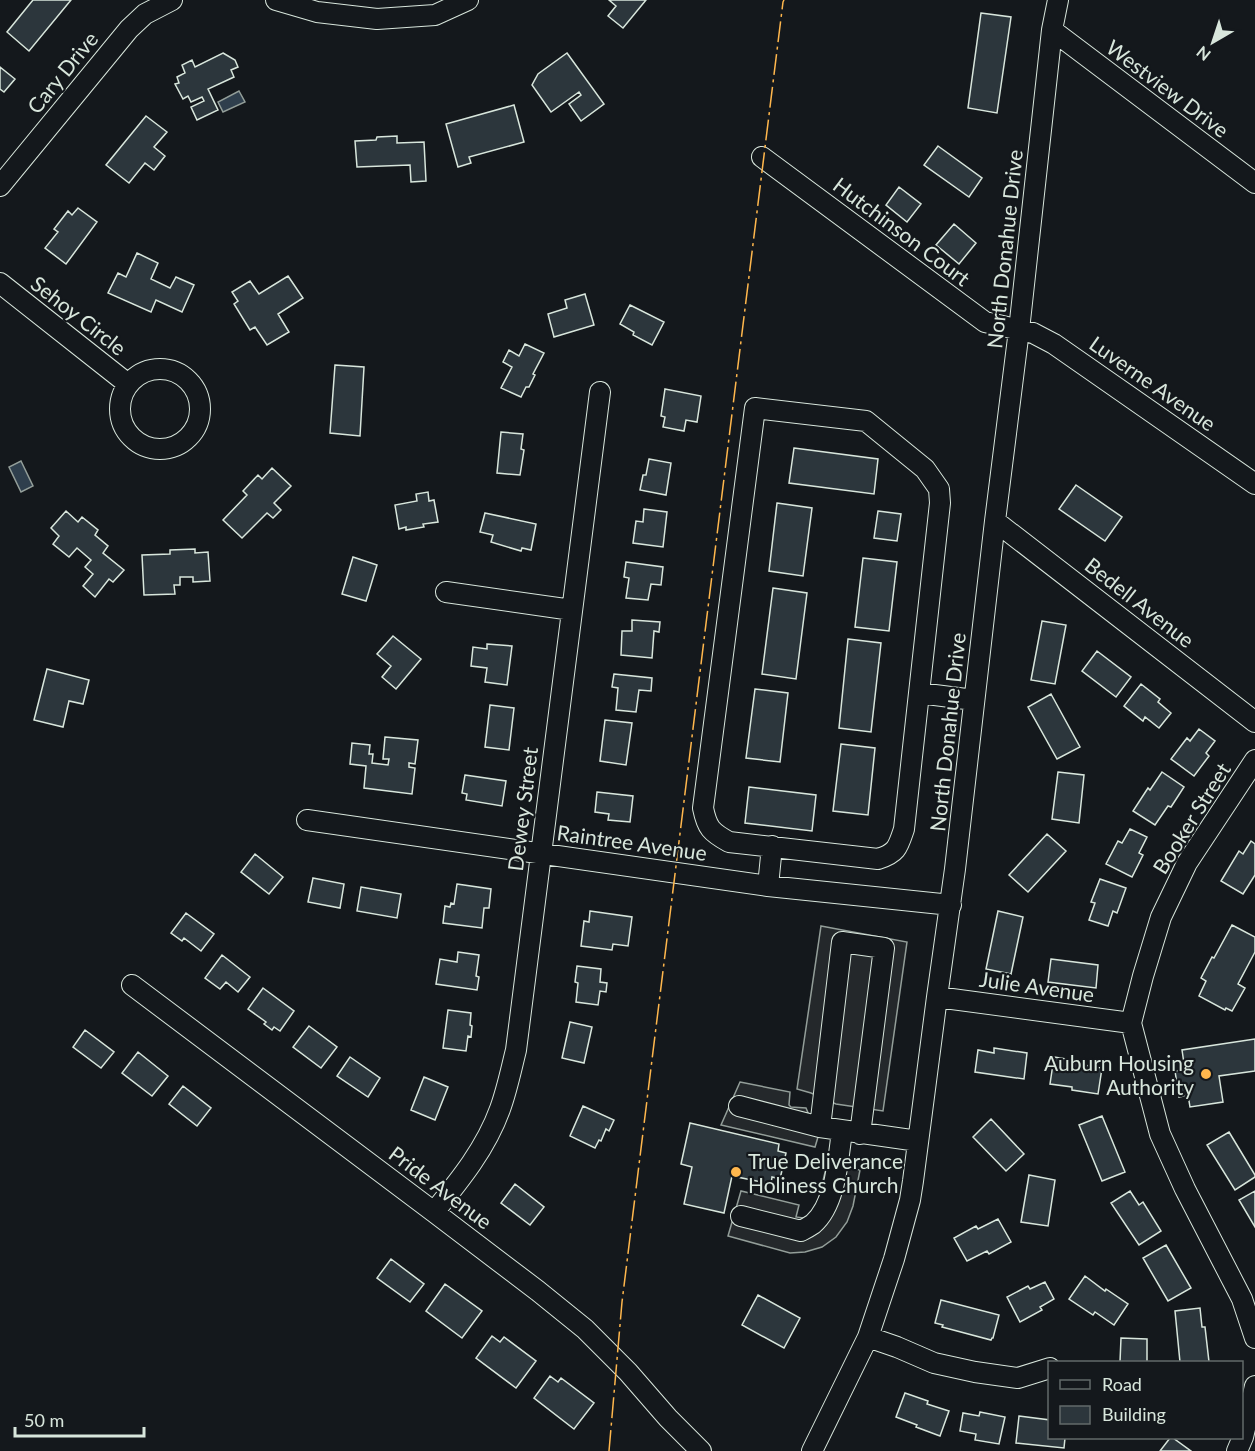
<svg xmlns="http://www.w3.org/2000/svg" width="1255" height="1451" font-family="Lato,sans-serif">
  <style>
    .parking { fill: #24282b; stroke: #939e99; stroke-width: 1.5 }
    .water { fill: #2f3f4d; stroke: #939e99; stroke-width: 1.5 }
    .building { fill: #2c363c; stroke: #d8e6dc; stroke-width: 1.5 }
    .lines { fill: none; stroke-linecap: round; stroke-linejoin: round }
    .minor-casing { stroke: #d8e6dc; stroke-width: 22 }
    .minor { stroke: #14181c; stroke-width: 20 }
    .power { stroke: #ffb74d; stroke-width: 1.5; stroke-dasharray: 21 4.5 3 4.5; stroke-linecap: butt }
    .poi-dot { fill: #ffb74d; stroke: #14181c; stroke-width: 2 }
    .labels { text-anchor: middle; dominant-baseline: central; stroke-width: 4.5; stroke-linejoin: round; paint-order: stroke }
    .street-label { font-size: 21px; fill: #d8e6dc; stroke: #14181c }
    .poi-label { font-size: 21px; fill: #d8e6dc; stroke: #14181c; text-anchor: end }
  </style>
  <rect width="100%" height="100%" fill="#14181c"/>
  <path class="parking" d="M821 926 907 942 883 1111 836 1104 811 1093 797 1089Z
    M740 1082 790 1092 789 1105 791 1107 806 1108 818 1137 815 1147 721 1125Z
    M827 1164 860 1170 853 1206 847 1222 836 1237 822 1247 805 1252 790 1253 728 1236 741 1191 799 1205 796 1217 803 1218 809 1217 816 1210Z"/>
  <path class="water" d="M239 91 245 102 223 112 218 102Z
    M21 461 33 486 21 492 9 467Z"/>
  <path class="building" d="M33 0H71L29 51 7 32Z
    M609 0H646L623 28 608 16 616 6Z
    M981 13 1011 17 997 113 968 108Z
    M223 53 235 60 238 67 231 70 234 77 208 89 218 110 197 120 191 107 204 101 202 97 191 102 188 96 183 99 175 84 179 83 177 77 185 73 182 65 192 60 195 67Z
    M567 53 604 104 581 121 569 104 581 95 579 92 551 112 532 85 538 74Z
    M0 67 15 79 4 92 0 89Z
    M514 105 524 142 469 157 471 163 458 167 446 124Z
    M146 116 167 132 154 147 165 156 154 170 145 163 129 183 106 165Z
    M397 136V143L424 142 426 181 411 182 410 165 357 167 355 141 376 140 377 137Z
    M938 146 982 178 969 197 924 165Z
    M899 187 921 204 907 222 886 205Z
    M78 208 97 222 66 264 45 248 58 232 54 229 68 211 72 215Z
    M954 224 976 243 959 264 936 245Z
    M137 253 158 263 151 279 170 288 176 277 194 285 182 312 156 300 151 312 108 293 118 273 126 277Z
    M288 276 303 298 278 314 289 332 267 345 255 327 250 330 234 304 238 301 232 292 250 281 259 294Z
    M585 294 594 325 554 337 548 314 567 308 565 300Z
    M630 305 664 322 652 345 633 335 634 332 620 324Z
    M525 344 544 353 533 374 535 375 529 387H526L521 397 501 388 512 367 503 362 509 350 519 356Z
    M335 365 364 367 360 436 330 433Z
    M665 389 701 396 697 422 686 420 684 431 663 427 665 417 661 416Z
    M501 432 523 434 521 449 524 450 520 475 497 473Z
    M794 448 878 459 874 494 789 483Z
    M649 459 671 463 666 495 640 490 643 475H646Z
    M272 468 291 486 274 503 281 510 273 518 267 513 242 538 223 520 247 495 243 491 258 475 262 479Z
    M1076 485 1122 517 1105 541 1059 509Z
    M428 492 429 501 434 500 438 522 423 524 424 527 406 530V527L399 529 395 505 417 501 416 494Z
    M777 503 812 508 803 576 769 571Z
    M644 509 667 512 663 547 633 543 636 521 643 522Z
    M66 511 78 522 82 517 98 530 95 535 108 546 103 553 124 570 113 582 109 579 95 597 83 586 93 574 85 567 91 560 77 548 69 557 53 544 59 536 51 528Z
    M878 511 901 514 897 541 874 538Z
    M485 513 536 524 531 550 522 548 521 551 491 542 493 535 480 532Z
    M195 549V553L208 552 210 581 193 582V577H180V585H174L175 594 144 595 142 555 170 554V550Z
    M353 557 377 565 366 601 342 594Z
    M863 558 897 562 889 631 855 627Z
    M626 562 663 567 661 585 651 584 648 600 626 598 629 578 624 577Z
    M773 588 807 593 796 679 762 674Z
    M632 620 660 622 659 632 654 631 652 658 621 655 622 631H632Z
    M1042 621 1066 625 1055 684 1031 680Z
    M393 636 421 659 396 689 382 677 391 666 377 654Z
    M848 639 881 643 871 732 839 728Z
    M487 644 512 646 507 685 485 682 487 668 471 666 473 647 487 649Z
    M1097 651 1131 677 1116 697 1082 671Z
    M47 669 89 680 83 704 69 701 63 727 34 720Z
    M614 674 652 678 651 691 639 690 636 712 616 710 618 688 612 687Z
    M1141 684 1160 699 1158 702 1171 713 1159 728 1145 717 1143 721 1124 706Z
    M755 689 788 693 780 762 746 758Z
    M1051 694 1080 747 1057 759 1028 707Z
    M490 705 514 708 509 750 485 747Z
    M605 720 632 723 626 765 600 761Z
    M1199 729 1215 741 1206 753 1209 756 1194 776 1171 759 1187 738 1190 741Z
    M385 737 418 740 415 764 409 763V767L415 768 412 794 364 788 366 766 350 764 352 743 370 745 369 754H373L372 763 388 765 389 759H383Z
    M841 744 875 748 868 815 833 811Z
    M1058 772 1084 775 1079 823 1052 819Z
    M1162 772 1184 787 1171 807 1168 806 1155 825 1133 811 1148 788 1150 790Z
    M465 775 506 781 502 806 466 800 467 794 462 793Z
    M749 787 816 795 812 831 745 823Z
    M597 792 633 796 630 822 608 820 609 814 595 812Z
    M1130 829 1147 837 1139 853 1143 855 1132 877 1106 864 1118 841 1122 843Z
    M1047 834 1066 851 1028 892 1009 875Z
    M1251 841 1255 844V875L1243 894 1221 881 1239 851 1243 854Z
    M255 854 283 877 269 894 241 872Z
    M313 878 344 884 340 908 308 902Z
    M1100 879 1126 888 1117 913 1113 911 1108 926 1089 920 1095 903 1091 902Z
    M457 884 491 889 489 908H484L482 928 443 923 445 906 450 907 451 903 454 904Z
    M361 887 401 894 397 918 357 911Z
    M590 911 632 917 628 946 613 944 612 950 581 946 584 921 589 922Z
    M998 911 1023 917 1011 974 986 969Z
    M186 913 214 934 201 951 184 938 182 941 171 933Z
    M1232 925 1255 937V952L1238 984 1245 988 1232 1011 1226 1008 1225 1010 1199 996 1206 981 1201 978 1212 957 1214 958Z
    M458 952 479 955 476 976 479 977 477 990 436 984 440 959 457 962Z
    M222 955 250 977 238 992 226 982 220 989 205 978Z
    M1051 959 1098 965 1096 988 1048 982Z
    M577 966 601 969 600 982 607 983 606 992 600 991 598 1005 576 1002 578 983 575 982Z
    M263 988 294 1011 280 1031 274 1027 272 1030 264 1024 266 1022 248 1009Z
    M448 1010 471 1013 470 1025 472 1026 471 1037 468 1036 466 1051 443 1048Z
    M570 1022 592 1027 584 1063 562 1058Z
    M309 1026 337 1047 321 1068 293 1047Z
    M85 1030 114 1052 101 1068 73 1047Z
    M1255 1039V1071L1219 1076 1223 1102 1190 1107 1188 1095 1179 1097 1175 1071 1185 1070 1182 1050Z
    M994 1048 1027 1053 1024 1079 975 1072 978 1050 994 1053Z
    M138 1052 168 1076 152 1096 122 1073Z
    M350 1057 380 1078 368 1097 337 1076Z
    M1054 1057 1079 1061 1078 1064 1102 1068 1098 1094 1072 1090V1087L1050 1084Z
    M424 1077 448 1087 435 1120 411 1110Z
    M183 1086 211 1108 197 1126 169 1104Z
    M583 1106 614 1120 609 1131 606 1129 601 1141 599 1140 595 1148 570 1136Z
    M1102 1116 1125 1172 1102 1181 1079 1125Z
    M991 1119 1024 1154 1006 1171 973 1137Z
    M690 1123 779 1144 778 1151 786 1153 780 1179 772 1177 771 1184 732 1176 724 1213 684 1204 692 1167 681 1164Z
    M1229 1132 1255 1175V1177L1235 1190 1207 1145Z
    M1029 1175 1055 1180 1048 1226 1021 1222Z
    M515 1184 544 1207 530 1225 501 1203Z
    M1130 1191 1139 1205 1143 1202 1161 1231 1139 1245 1111 1203Z
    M1255 1191V1227L1239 1200Z
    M998 1219 1011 1242 989 1254 987 1251 967 1261 954 1238 976 1226 978 1229Z
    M1166 1245 1191 1288 1168 1301 1143 1258Z
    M391 1259 424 1284 410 1302 377 1278Z
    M1085 1276 1105 1291 1106 1289 1128 1304 1114 1325 1095 1312 1093 1315 1069 1299Z
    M1045 1282 1054 1299 1040 1307 1042 1310 1020 1322 1007 1297 1028 1286 1030 1289Z
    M445 1284 482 1311 462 1338 426 1311Z
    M758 1295 800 1318 784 1348 742 1325Z
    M941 1300 999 1315 993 1338H992L991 1340 942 1327 943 1325 935 1323Z
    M1200 1308 1202 1327H1205L1209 1362H1180L1175 1311Z
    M492 1336 500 1342 504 1337 536 1361 516 1388 476 1358Z
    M1121 1338 1147 1339V1362H1120Z
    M550 1376 558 1382 561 1378 594 1403 574 1429 534 1398Z
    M905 1393 928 1401 927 1404 949 1411 940 1436 916 1427 917 1425 896 1417Z
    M980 1412 1005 1417 999 1444 975 1440 976 1434 960 1431 963 1413 979 1416Z
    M1019 1416 1050 1420V1438H1065L1064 1448 1016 1443Z
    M1170 1438H1173L1191 1451H1160Z"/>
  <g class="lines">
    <g class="minor-casing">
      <path id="minor" d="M276 0 317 12 377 19 435 15 468 0
        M1052 30 1255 183
        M762 157 985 322 1033 333 1054 344 1255 484
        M0 186 129 29 145 14 172 0
        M0 283 128 384
        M120 409a40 40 0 1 1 80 0a40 40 0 1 1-80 0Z
        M755 408 866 421 925 469 939 489 940 503 904 829C898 847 897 853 878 859L729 842C711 832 707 828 703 808Z
        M995 521 1255 722
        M446 592 572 610
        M919 693 974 700
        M1255 760 1187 863 1161 917 1143 976 1131 1023 1160 1134 1185 1189 1242 1299 1255 1338
        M307 820 768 886 951 905
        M768 886 772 846
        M132 985 434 1212 538 1291 585 1329 628 1372 668 1418 701 1451
        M937 997 1131 1023
        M739 1106 820 1127 918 1141
        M820 1127 842 942 884 948 860 1134
        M434 1212C460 1180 486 1148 500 1109 507 1090 511 1070 516 1050L600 392
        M741 1216 801 1231C805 1229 810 1226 813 1224 836 1204 838 1159 842 1131
        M868 1337 897 1347 934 1363 975 1372 1018 1378 1050 1368
        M812 1451 868 1337 894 1259 910 1200 913 1181 937 997 955 869 995 521 1019 330 1052 30 1058 0
        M1237 1451 1243 1437 1255 1386"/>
    </g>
    <use href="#minor" class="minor"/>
    <path class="power" d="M609 1451 622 1302 783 2 784 0"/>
  </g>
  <g class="poi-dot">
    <circle cx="1206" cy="1074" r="6"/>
    <circle cx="736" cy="1172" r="6"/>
  </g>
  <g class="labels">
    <g class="street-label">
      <text transform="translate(62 72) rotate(-51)">Cary Drive</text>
      <text transform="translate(1168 88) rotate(37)">Westview Drive</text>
      <text transform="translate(902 231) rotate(37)">Hutchinson Court</text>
      <text transform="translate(1004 249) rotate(-84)">North Donahue Drive</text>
      <text transform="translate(79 315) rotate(38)">Sehoy Circle</text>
      <text transform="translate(1153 383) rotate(35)">Luverne Avenue</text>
      <text transform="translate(1140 602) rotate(38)">Bedell Avenue</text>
      <text transform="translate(947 732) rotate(-84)">North Donahue Drive</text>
      <text transform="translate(522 809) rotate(-83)">Dewey Street</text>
      <text transform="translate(1191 818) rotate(-58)">Booker Street</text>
      <text transform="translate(632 842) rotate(8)">Raintree Avenue</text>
      <text transform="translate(1037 986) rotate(8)">Julie Avenue</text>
      <text transform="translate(441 1187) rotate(37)">Pride Avenue</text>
    </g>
    <g class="poi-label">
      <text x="1194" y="1062">Auburn Housing<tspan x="1194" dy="24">Authority</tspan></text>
      <text x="748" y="1160" text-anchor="start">True Deliverance<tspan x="748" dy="24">Holiness Church</tspan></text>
    </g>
  </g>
  <rect x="1048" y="1361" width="195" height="78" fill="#14181c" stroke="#626a69" stroke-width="1.5"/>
  <rect x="1060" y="1380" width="30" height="9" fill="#14181c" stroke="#626a69" stroke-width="1.5"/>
  <text x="1102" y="1391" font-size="18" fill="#d8e6dc">Road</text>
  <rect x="1060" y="1406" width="30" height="18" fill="#2c363c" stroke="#626a69" stroke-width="1.5"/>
  <text x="1102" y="1421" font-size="18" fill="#d8e6dc">Building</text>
  <g transform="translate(1213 42) rotate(219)" stroke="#14181c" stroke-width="4.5" paint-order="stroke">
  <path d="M0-4.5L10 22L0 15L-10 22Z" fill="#d8e6dc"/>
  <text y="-9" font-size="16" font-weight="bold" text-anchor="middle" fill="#d8e6dc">N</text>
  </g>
  <path d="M15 1427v9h129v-9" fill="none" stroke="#d8e6dc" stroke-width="3"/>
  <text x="24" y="1427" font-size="18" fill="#d8e6dc" stroke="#14181c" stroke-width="4.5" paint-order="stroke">50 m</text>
</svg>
